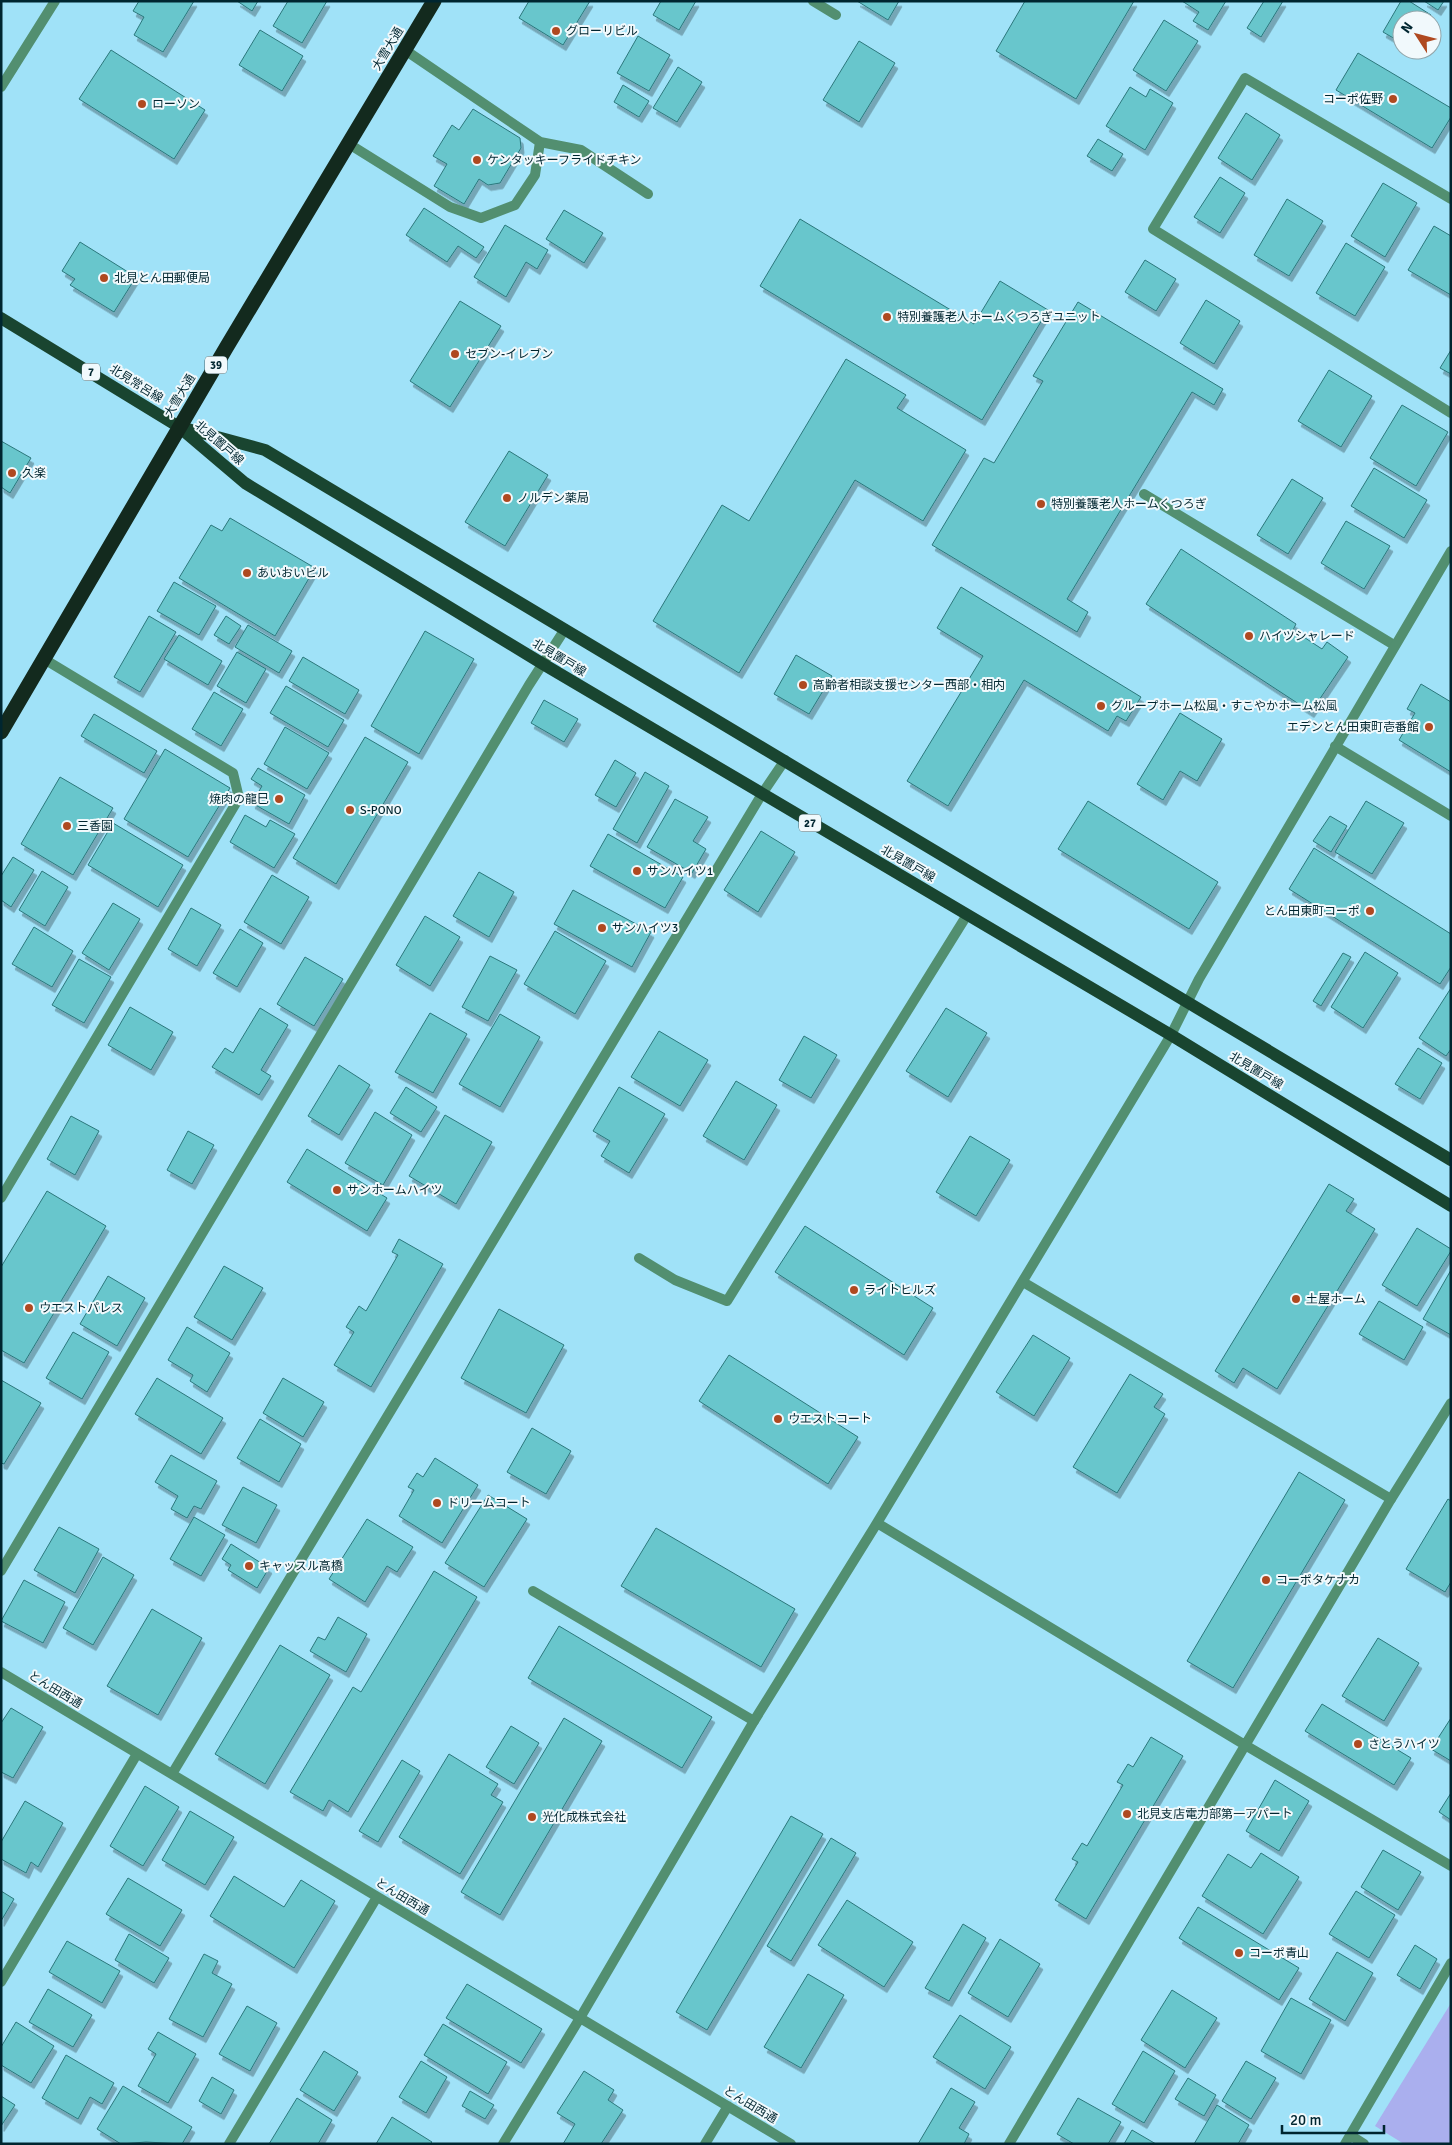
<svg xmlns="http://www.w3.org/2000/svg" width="1452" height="2145" font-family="Signika,'Noto Sans JP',sans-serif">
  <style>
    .green { fill: #aaafee }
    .building { fill: #67c6cc; stroke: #2c777b; filter: url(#shadow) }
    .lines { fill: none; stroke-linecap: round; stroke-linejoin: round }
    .lane { stroke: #528f70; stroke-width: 10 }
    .street { stroke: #528f70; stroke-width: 10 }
    .primary { stroke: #194530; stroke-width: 12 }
    .highway { stroke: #132a1e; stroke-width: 15 }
    .poi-dot { fill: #af4920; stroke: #f1f9fc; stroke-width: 2 }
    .labels { text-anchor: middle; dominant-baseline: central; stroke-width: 4; stroke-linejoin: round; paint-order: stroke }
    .shield { fill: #f1f9fc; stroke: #48656d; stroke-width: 1 }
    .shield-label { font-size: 11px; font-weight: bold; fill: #002630 }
    .poi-label { font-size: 12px; fill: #002630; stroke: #f1f9fc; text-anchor: start }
    .street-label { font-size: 12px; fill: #002630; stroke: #f1f9fc }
  </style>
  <defs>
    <filter id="shadow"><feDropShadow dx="3" dy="5.5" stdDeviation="0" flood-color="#0004"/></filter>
  </defs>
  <rect width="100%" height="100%" fill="#a0e2f8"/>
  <path class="green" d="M1451 2003V2144H1404L1375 2126Z"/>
  <path class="building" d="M139 1H194L163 52 134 35 144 17 133 11Z
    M237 1H258L252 11Z
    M288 1H327L302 43 273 26Z
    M529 1H590L563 45 519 18Z
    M661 1H696L679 30 653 15Z
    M857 1H899L888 20Z
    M1025 1H1134L1076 99 996 51Z
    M1182 1H1226L1208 30 1193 21 1199 12Z
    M1264 1H1283L1261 37 1247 28Z
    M1401 1H1409L1431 15 1428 20H1402V43L1383 32Z
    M1424 1H1444L1438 10Z
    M1164 20 1198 41 1166 91 1133 70Z
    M260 30 303 56 282 91 239 65Z
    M638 36 670 55 649 91 617 73Z
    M859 41 895 63 859 122 823 100Z
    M111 50 205 110 174 159 79 99Z
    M1358 53 1451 108V117L1432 148 1336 90Z
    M678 67 702 82 677 122 653 108Z
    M623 85 649 101 639 117 614 102Z
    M1130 87 1146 97 1150 89 1173 103 1145 150 1106 126Z
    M473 109 520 138 521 148 500 183 488 185 479 179 464 204 434 186 447 164 433 156 452 125 459 130Z
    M1246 113 1280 135 1252 180 1218 158Z
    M1098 139 1123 154 1112 171 1087 156Z
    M1220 177 1245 193 1220 233 1194 217Z
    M1383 183 1417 203 1385 257 1351 236Z
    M1287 199 1323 221 1289 276 1254 255Z
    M424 208 484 247 476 258 458 246 447 262 406 235Z
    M564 210 603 233 584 263 546 239Z
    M800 219 974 324 1000 281 1048 310 982 420 760 286Z
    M505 225 548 250 537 269 526 262 506 297 474 277Z
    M1434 226 1451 236V295L1408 270Z
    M80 242 136 277 114 312 70 285 75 279 62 271Z
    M1346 243 1385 267 1355 316 1316 293Z
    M1145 260 1176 279 1156 311 1125 292Z
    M1206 300 1240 321 1214 364 1180 343Z
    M460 301 501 326 450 407 410 381Z
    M1078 302 1223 389 1214 405 1192 392 1067 599 1088 612 1077 632 932 545 984 458 994 463 1043 381 1033 376Z
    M1451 350V374L1440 368Z
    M846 359 906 395 897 408 966 450 923 521 855 480 739 673 653 621 722 505 749 521Z
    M1329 370 1372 396 1341 447 1298 421Z
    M1402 405 1448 432 1416 486 1370 458Z
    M1 441 31 458 10 493 1 487Z
    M509 451 548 475 505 546 465 522Z
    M1374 468 1427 500 1404 538 1351 506Z
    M1292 479 1323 498 1288 554 1257 535Z
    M230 518 315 568 275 636 179 578 211 525 222 531Z
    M1346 521 1390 546 1364 589 1321 563Z
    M1181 549 1296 624 1293 630 1322 649 1327 642 1348 657 1311 712 1146 604Z
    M174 582 216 606 199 635 157 611Z
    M961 587 1141 697 1126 721 1117 716 1108 731 1024 680 948 806 907 781 983 656 937 628Z
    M149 616 176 632 140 692 114 677Z
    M226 616 241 626 229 644 214 635Z
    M248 625 292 651 279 673 235 647Z
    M425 631 474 659 419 754 371 726Z
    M179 635 222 661 208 685 164 659Z
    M237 652 266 669 246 703 217 686Z
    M796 655 832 676 809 714 774 694Z
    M303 657 359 690 345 714 289 681Z
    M1421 684 1451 702V772L1399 740 1415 713 1407 709Z
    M286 686 344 720 328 747 270 713Z
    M214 692 243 709 221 746 192 729Z
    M544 700 578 719 564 742 531 723Z
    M1180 713 1222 739 1197 781 1180 771 1163 800 1137 784Z
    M94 714 157 751 144 773 81 736Z
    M285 727 329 753 307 789 264 764Z
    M365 737 408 762 336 884 293 858Z
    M165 749 230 788 188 857 124 819Z
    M615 760 636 773 616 807 595 795Z
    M258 768 305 795 289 824 252 803 262 786 251 779Z
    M645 772 669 786 637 843 613 829Z
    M60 777 113 808 73 875 21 844Z
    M675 799 708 817 693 841 706 849 692 873 647 847Z
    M1088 801 1218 882 1189 929 1058 849Z
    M1366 801 1404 823 1372 874 1335 852Z
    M245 815 266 827 270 820 295 834 274 868 230 842Z
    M1330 816 1347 826 1331 852 1313 841Z
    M113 823 183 865 158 907 88 865Z
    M761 831 795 852 758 912 724 890Z
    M608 834 683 877 665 908 590 866Z
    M1314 848 1451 934V967L1440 984 1289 889Z
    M13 857 34 870 11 907 1 900V876Z
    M42 871 68 887 45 926 19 910Z
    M479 872 514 892 489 937 453 916Z
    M272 875 309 897 281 944 244 922Z
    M573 890 651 932 632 967 554 924Z
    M113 903 140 919 109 970 82 953Z
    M191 908 221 925 197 966 168 949Z
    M425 916 460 937 430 986 396 965Z
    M34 927 73 951 52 987 12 964Z
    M240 929 263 943 237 987 213 973Z
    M555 931 606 961 575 1014 524 984Z
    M1365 952 1398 973 1363 1028 1331 1007Z
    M1343 953 1351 957 1321 1006 1313 1001Z
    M490 956 517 970 488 1021 462 1007Z
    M305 957 343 979 314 1026 277 1004Z
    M79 959 111 977 84 1023 52 1005Z
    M1451 988V1049L1446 1056 1419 1038Z
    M130 1007 173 1032 151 1070 108 1045Z
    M260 1008 288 1025 261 1070 271 1076 259 1095 212 1067 225 1048 233 1053Z
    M946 1008 987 1033 948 1097 906 1071Z
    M430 1013 467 1034 433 1093 395 1072Z
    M500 1014 540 1037 500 1107 459 1084Z
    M659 1031 708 1060 680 1106 631 1077Z
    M804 1036 837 1055 811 1098 779 1080Z
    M1418 1048 1442 1063 1420 1099 1395 1084Z
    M339 1065 370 1085 339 1135 308 1116Z
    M736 1081 777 1105 744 1160 703 1136Z
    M406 1087 437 1107 421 1132 390 1113Z
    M619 1087 665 1114 629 1173 601 1156 610 1141 593 1131Z
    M375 1112 412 1135 383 1185 345 1163Z
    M445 1115 492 1142 456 1204 409 1176Z
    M71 1116 99 1131 75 1175 47 1159Z
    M188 1131 214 1145 192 1184 167 1170Z
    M970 1136 1010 1160 976 1216 936 1192Z
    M307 1149 387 1198 367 1231 287 1182Z
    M1329 1184 1354 1199 1346 1211 1375 1229 1277 1389 1243 1368 1234 1383 1215 1371Z
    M47 1191 106 1226 24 1363 1 1350V1267Z
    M805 1226 933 1308 904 1355 775 1272Z
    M1417 1228 1451 1249V1251L1417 1306 1382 1285Z
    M399 1239 443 1264 371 1387 334 1365 354 1332 346 1327 359 1306 366 1311 398 1255 392 1252Z
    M224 1266 263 1288 232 1340 194 1317Z
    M1451 1270V1335L1423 1319Z
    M108 1276 145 1298 117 1346 80 1324Z
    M1379 1301 1423 1327 1404 1360 1359 1334Z
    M499 1309 564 1345 526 1413 461 1378Z
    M187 1327 230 1353 207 1392 190 1381 193 1375 168 1360Z
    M73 1332 109 1352 82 1399 46 1378Z
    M1033 1335 1070 1358 1034 1416 996 1392Z
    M729 1355 858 1437 828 1484 699 1401Z
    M1130 1374 1163 1394 1154 1407 1165 1414 1117 1493 1073 1467Z
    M157 1378 223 1418 201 1454 135 1414Z
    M283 1378 324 1402 303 1437 263 1413Z
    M1 1380 41 1403 4 1464 1 1463Z
    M260 1419 301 1444 279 1482 237 1458Z
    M532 1428 571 1451 546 1494 507 1472Z
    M171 1455 217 1481 201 1509 194 1506 187 1518 171 1509 178 1496 155 1482Z
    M435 1458 478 1485 442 1543 399 1516 414 1490 408 1487 417 1473 423 1477Z
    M1299 1472 1345 1500 1233 1688 1187 1661Z
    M243 1487 277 1505 256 1543 222 1525Z
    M488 1495 527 1519 484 1587 445 1563Z
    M1448 1499 1451 1501V1582L1445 1592 1406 1569Z
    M194 1517 225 1535 201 1576 170 1559Z
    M367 1519 413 1547 397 1572 387 1566 365 1602 329 1579Z
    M59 1527 99 1549 75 1593 34 1570Z
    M656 1528 795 1609 761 1667 621 1586Z
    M231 1544 269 1568 257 1588 228 1570 231 1565 222 1559Z
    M103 1557 134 1575 93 1645 63 1628Z
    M434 1571 477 1597 348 1812 329 1800 323 1811 290 1792 353 1687 361 1692Z
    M24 1580 65 1602 43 1643 1 1621Z
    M152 1609 202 1638 158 1715 107 1686Z
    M338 1617 367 1634 346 1672 310 1651 318 1637 325 1640Z
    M559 1626 712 1717 682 1768 528 1678Z
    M1378 1638 1419 1663 1384 1721 1342 1696Z
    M280 1645 330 1675 265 1784 215 1754Z
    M1322 1704 1411 1758 1394 1785 1305 1731Z
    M11 1708 43 1727 13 1778 1 1772V1723Z
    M564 1718 602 1741 500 1915 461 1892Z
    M1451 1718V1761L1431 1749Z
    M511 1726 539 1743 514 1784 486 1767Z
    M1151 1737 1183 1756 1086 1919 1055 1900 1078 1862 1072 1859 1082 1843 1087 1846 1123 1785 1117 1782 1128 1764 1133 1767Z
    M449 1754 498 1784 491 1795 503 1802 460 1874 399 1837Z
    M402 1760 420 1771 378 1842 359 1831Z
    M1275 1780 1309 1801 1279 1851 1246 1831Z
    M145 1786 179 1807 143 1866 110 1846Z
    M1451 1793V1820L1439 1812Z
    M25 1801 63 1823 38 1867 31 1862 26 1873 1 1859V1842Z
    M190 1811 234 1837 205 1885 162 1860Z
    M791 1816 823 1834 707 2030 676 2012Z
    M831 1838 856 1853 791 1961 767 1946Z
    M1383 1850 1421 1872 1398 1910 1361 1887Z
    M1261 1853 1299 1877 1263 1934 1202 1896 1228 1854 1251 1868Z
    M234 1876 284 1907 301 1880 335 1901 294 1968 210 1916Z
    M128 1878 182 1910 160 1946 106 1914Z
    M1 1891 14 1899 1 1921Z
    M1356 1891 1395 1915 1369 1958 1329 1934Z
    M847 1900 913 1942 884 1987 818 1945Z
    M1198 1907 1299 1968 1279 2000 1179 1938Z
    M963 1924 986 1938 949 2001 925 1988Z
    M129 1934 169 1958 154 1983 115 1960Z
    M1000 1939 1040 1964 1008 2017 968 1993Z
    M67 1941 120 1971 102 2003 49 1972Z
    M1415 1945 1437 1959 1420 1989 1397 1975Z
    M1337 1952 1373 1973 1345 2021 1309 1999Z
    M204 1954 218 1961 212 1973 232 1984 203 2037 169 2019Z
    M808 1974 844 1995 801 2068 764 2047Z
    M467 1984 542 2029 521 2063 446 2018Z
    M48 1989 92 2015 73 2047 29 2022Z
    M1172 1990 1217 2018 1185 2068 1141 2040Z
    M1291 1998 1331 2020 1301 2074 1261 2051Z
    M247 2006 277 2023 250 2071 219 2054Z
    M960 2015 1011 2047 985 2089 933 2057Z
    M16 2022 54 2046 31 2083 1 2065V2047Z
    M443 2024 507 2062 488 2094 424 2055Z
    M158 2032 196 2054 168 2103 138 2086 156 2054 148 2049Z
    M324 2051 358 2072 334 2111 300 2090Z
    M1143 2051 1175 2071 1144 2123 1112 2104Z
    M66 2055 114 2083 102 2104 90 2097 78 2119 42 2098Z
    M421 2061 447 2077 426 2113 399 2097Z
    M1246 2061 1276 2078 1251 2119 1222 2101Z
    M584 2071 614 2090 608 2100 623 2110 601 2144H563L575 2124 557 2113Z
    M212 2077 234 2090 221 2114 199 2101Z
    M1188 2078 1216 2095 1204 2116 1175 2099Z
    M123 2086 192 2127 182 2144 146 2142 121 2144 97 2129Z
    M951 2088 975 2102 959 2128 969 2134 964 2144H918Z
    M470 2091 494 2105 485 2119 462 2106Z
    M1 2096 15 2105 1 2126Z
    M297 2098 332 2120 318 2144H269Z
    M1078 2098 1121 2122 1108 2144H1074L1057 2134Z
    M1217 2105 1249 2125 1238 2144H1194Z
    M392 2117 432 2142 430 2144H376Z
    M1132 2130 1156 2144H1124Z"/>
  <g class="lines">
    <path class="lane" d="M813 1 836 15
      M405 50 540 142 581 150 648 194
      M349 144 450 207 481 218 515 205 535 175 540 142
      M1144 494 1394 645
      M1 1198 239 798 233 773 44 659
      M639 1258 675 1280 727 1301 967 915
      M1023 1282 1391 1499
      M533 1591 754 1721"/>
    <path class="street" d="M1 87 55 1
      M1451 199 1245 78 1153 229 1451 413
      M1335 746 1451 816
      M877 1523 1245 1745 1451 1866
      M1 1571 529 685 565 629
      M1 1672 791 2144
      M172 1774 762 794 785 760
      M1 1982 137 1754
      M1350 2135 1364 2144
      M229 2144 377 1897
      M503 2144 580 2018 754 1721 877 1523 1171 1035 1199 979 1451 551
      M705 2144 728 2106
      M1009 2144 1391 1499 1451 1403
      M1345 2144 1451 1963"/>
    <path class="primary" d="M1 318 179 427 245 483 543 664 1171 1035 1451 1206
      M184 428 265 450 1451 1160"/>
    <path class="highway" d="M1 732 226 348 434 1"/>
  </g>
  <g class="poi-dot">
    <circle cx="556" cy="31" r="5"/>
    <circle cx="1393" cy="99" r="5"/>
    <circle cx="142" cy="104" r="5"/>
    <circle cx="477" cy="160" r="5"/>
    <circle cx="104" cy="278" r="5"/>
    <circle cx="887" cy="317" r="5"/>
    <circle cx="455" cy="354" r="5"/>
    <circle cx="12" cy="473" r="5"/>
    <circle cx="507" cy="498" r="5"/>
    <circle cx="1041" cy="504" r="5"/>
    <circle cx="247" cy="573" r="5"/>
    <circle cx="1249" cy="636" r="5"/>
    <circle cx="803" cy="685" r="5"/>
    <circle cx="1101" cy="706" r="5"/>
    <circle cx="1429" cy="727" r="5"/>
    <circle cx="279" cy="799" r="5"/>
    <circle cx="350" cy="810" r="5"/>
    <circle cx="67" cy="826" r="5"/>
    <circle cx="637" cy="871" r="5"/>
    <circle cx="1370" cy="911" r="5"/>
    <circle cx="602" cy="928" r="5"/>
    <circle cx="337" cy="1190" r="5"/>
    <circle cx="854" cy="1290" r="5"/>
    <circle cx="1296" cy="1299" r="5"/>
    <circle cx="29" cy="1308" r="5"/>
    <circle cx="778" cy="1419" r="5"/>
    <circle cx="437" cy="1503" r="5"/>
    <circle cx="249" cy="1566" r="5"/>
    <circle cx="1266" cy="1580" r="5"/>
    <circle cx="1358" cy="1744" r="5"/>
    <circle cx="1127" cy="1814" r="5"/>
    <circle cx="532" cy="1817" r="5"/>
    <circle cx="1239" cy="1953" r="5"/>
  </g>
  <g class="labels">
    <g class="shield">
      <rect x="205" y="356.5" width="22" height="17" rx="4"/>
      <rect x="82" y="363.5" width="18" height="17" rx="4"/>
      <rect x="799" y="814.5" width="22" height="17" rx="4"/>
    </g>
    <g class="shield-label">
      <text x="216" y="365">39</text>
      <text x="91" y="372">7</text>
      <text x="810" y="823">27</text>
    </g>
    <g class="poi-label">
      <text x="566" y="31">グローリビル</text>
      <text x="1383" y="99" text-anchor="end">コーポ佐野</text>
      <text x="152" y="104">ローソン</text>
      <text x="487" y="160">ケンタッキーフライドチキン</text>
      <text x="114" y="278">北見とん田郵便局</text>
      <text x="897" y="317">特別養護老人ホームくつろぎユニット</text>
      <text x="465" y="354">セブン-イレブン</text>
      <text x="22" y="473">久楽</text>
      <text x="517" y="498">ノルデン薬局</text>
      <text x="1051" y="504">特別養護老人ホームくつろぎ</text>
      <text x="257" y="573">あいおいビル</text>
      <text x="1259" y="636">ハイツシャレード</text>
      <text x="813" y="685">高齢者相談支援センター西部・相内</text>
      <text x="1111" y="706">グループホーム松風・すこやかホーム松風</text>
      <text x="1419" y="727" text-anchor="end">エデンとん田東町壱番館</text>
      <text x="269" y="799" text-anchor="end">焼肉の龍巳</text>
      <text x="360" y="810">S-PONO</text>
      <text x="77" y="826">三香園</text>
      <text x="647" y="871">サンハイツ1</text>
      <text x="1360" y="911" text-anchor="end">とん田東町コーポ</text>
      <text x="612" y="928">サンハイツ3</text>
      <text x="347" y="1190">サンホームハイツ</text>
      <text x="864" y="1290">ライトヒルズ</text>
      <text x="1306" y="1299">土屋ホーム</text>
      <text x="39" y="1308">ウエストパレス</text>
      <text x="788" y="1419">ウエストコート</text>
      <text x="447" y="1503">ドリームコート</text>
      <text x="259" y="1566">キャッスル高橋</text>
      <text x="1276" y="1580">コーポタケナカ</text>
      <text x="1368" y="1744">さとうハイツ</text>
      <text x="1137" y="1814">北見支店電力部第一アパート</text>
      <text x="542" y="1817">光化成株式会社</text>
      <text x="1249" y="1953">コーポ青山</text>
    </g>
    <g class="street-label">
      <text transform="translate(388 49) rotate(-59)">大雪大通</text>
      <text transform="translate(136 384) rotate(32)">北見常呂線</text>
      <text transform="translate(180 396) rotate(-59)">大雪大通</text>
      <text transform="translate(219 443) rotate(41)">北見置戸線</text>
      <text transform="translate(559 658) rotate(31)">北見置戸線</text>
      <text transform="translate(908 864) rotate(30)">北見置戸線</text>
      <text transform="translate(1256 1071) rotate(31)">北見置戸線</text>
      <text transform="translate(55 1690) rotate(31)">とん田西通</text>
      <text transform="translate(402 1897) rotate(31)">とん田西通</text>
      <text transform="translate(750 2105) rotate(31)">とん田西通</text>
    </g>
  </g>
  <rect width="1452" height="2145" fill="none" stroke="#002630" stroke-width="5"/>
  <g transform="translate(1417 35) rotate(306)"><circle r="24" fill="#f1f9fc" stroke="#91a5aa"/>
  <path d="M0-4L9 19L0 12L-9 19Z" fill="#af4920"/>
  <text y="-8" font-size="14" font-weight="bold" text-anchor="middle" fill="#002630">N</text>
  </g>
  <path d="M1282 2125v8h102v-8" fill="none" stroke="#002630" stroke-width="2.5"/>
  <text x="1290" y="2125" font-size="15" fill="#002630" stroke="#f1f9fc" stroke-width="4" paint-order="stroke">20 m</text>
</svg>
